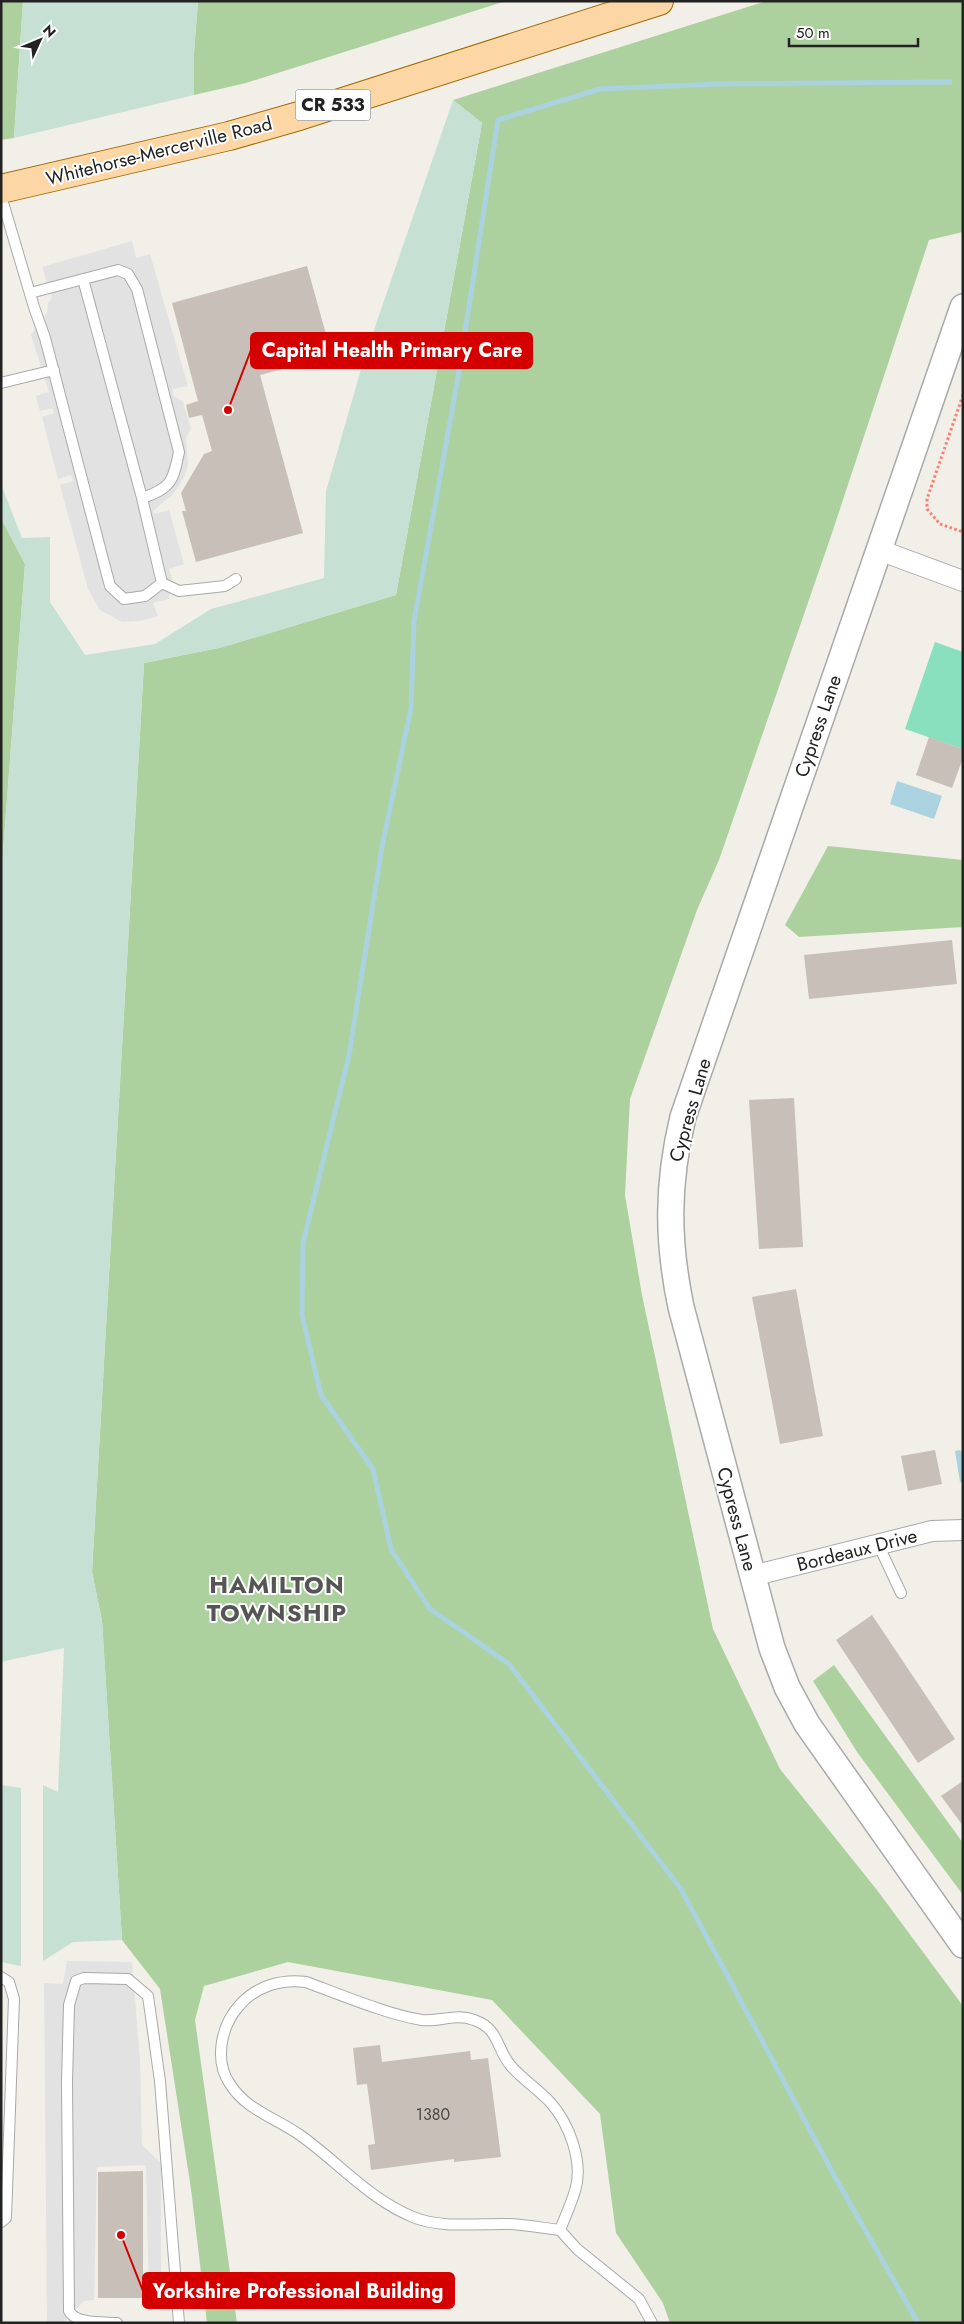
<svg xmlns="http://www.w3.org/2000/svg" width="964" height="2324" font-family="Jost,sans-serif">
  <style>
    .forest { fill: #add19e }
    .wetland { fill: #c6e0d4 }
    .pitch { fill: #88e0be }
    .parking { fill: #e2e2e2 }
    .water { fill: #aad3df }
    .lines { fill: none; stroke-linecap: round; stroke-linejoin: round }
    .stream { stroke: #aad3df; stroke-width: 5 }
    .building { fill: #c7bfb8 }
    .service-casing { stroke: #a9a9a9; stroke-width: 12 }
    .minor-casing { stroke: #a9a9a9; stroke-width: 22 }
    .tertiary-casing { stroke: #a9a9a9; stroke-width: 28 }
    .primary-casing { stroke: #a06b00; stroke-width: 30 }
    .path { stroke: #fa8072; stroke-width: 3; stroke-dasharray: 2.5 2.5; stroke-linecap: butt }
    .service { stroke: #fff; stroke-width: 10 }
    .minor { stroke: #fff; stroke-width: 20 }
    .tertiary { stroke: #fff; stroke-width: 25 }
    .primary { stroke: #fcd6a4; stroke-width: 28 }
    .labels { text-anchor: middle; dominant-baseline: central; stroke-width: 4; stroke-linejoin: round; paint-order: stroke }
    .number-label { font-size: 16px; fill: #4b4948 }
    .shield { fill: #fff; stroke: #646464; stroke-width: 1 }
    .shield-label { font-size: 18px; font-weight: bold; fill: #222 }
    .street-label { font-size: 19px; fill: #222; stroke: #fff }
    .district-label { font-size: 24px; font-weight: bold; letter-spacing: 1px; fill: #555; stroke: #fff }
    .leader { fill: none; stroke: #d40000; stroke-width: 2 }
    .callout-dot { fill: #d40000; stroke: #fff; stroke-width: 2 }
    .callout { fill: #d40000; stroke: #d40000; stroke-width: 2 }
    .callout-label { font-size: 20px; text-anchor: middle; font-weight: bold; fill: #fff }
  </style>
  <rect width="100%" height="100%" fill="#f2efe9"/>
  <path class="forest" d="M1 1H23L14 138 1 140Z
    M198 1H506L246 83 194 95V53Z
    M766 1H963V232L929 240 830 539 719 860 697 910 630 1099 625 1195 642 1295 713 1629 780 1769 877 1890 963 2006V2323H670L663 2303 616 2233 600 2114 492 2000 288 1962 204 1986 195 2020 237 2323H207L191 2189 160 1989 122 1940 102 1621 92 1572 144 663 223 647 396 595 482 123 453 100Z
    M1 518 25 564 1 878Z
    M828 846 963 860V927L799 937 785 925Z
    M834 1665 963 1843V1895L857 1752 813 1681Z"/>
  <path class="wetland" d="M23 1H198L194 52V95L14 138Z
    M453 100 482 123 396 595 223 647 144 663 92 1572 102 1621 122 1940 73 1942 43 1961V1785L58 1792 64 1648 1 1662V878L25 564 1 518V484L22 538 50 537V602L85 655 155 644 211 609 324 578 326 491 364 359Z
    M1 1785 21 1788V1966L1 1962Z"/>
  <path class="pitch" d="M935 642 963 652V749L905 729Z"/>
  <path class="parking" d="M132 241 136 258 150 254 188 386 173 389V395L183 402 191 429 186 438 188 466 183 479 174 493 153 511 154 514 169 510 184 564 169 569 172 577 169 599 153 603 158 616 140 621 122 622 100 610 88 589 60 485 73 481 71 475 58 479 42 417 54 413 53 408 40 411 36 396 49 392 31 335 47 313 48 303 52 298 42 267Z
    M67 1961 132 1962 140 2060 142 2145 161 2163V2296L149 2297 146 2165 97 2167 94 2300 84 2301 63 2323H47L44 1983 63 1984Z"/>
  <path class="water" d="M897 781 942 796 934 819 890 804Z
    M960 1450 963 1453V1482H960L955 1451Z"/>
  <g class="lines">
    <path class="stream" d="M918 2323 835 2177 681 1889 509 1664 430 1609 391 1549 373 1469 321 1395 302 1315 303 1243 349 1055 382 847 411 708 414 621 457 383 498 120 600 89 718 84 950 82"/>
  </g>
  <path class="building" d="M307 266 332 356 260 375 303 533 196 562 182 511H186L181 493 204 454 212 451 202 415 189 418 186 405 198 401 172 303Z
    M929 737 963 749V758L952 788 916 775Z
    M952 940 957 984 809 999 804 955Z
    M794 1098 803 1247 759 1249 749 1100Z
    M796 1289 823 1436 780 1444 752 1297Z
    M935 1450 942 1484 908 1491 901 1456Z
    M872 1615 955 1739 918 1763 836 1640Z
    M963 1781V1826L941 1796Z
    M380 2045 382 2062 470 2051 471 2060 488 2058 501 2157 454 2162V2159L371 2170 368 2145 375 2144 367 2084 357 2085 353 2048Z
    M143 2171V2298H98V2172Z"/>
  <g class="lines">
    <g class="service-casing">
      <path id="service" d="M1 196 34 307 45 338 110 586 124 599 145 596 162 583 179 591 225 586 236 579
        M83 279 142 498 162 583
        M30 293 118 270 128 274 137 289 179 452C173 482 171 488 142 498
        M1 383 54 370
        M878 1544 901 1593
        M1 1977 9 1982 14 1999 6 2218 1 2222
        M560 2230C565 2217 571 2204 575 2191 584 2162 569 2123 550 2102 538 2089 522 2079 511 2066 496 2049 500 2029 474 2020 456 2013 440 2022 422 2020 389 2015 339 1994 306 1982 281 1979 255 1986 238 2007 221 2027 214 2061 230 2084 246 2110 276 2118 300 2135 338 2162 369 2199 413 2217 441 2229 481 2223 511 2224 527 2225 543 2228 560 2230L577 2249 639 2299 652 2323
        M117 2323C102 2322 76 2324 69 2311L67 2082 69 2005 76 1981 84 1978 128 1979 148 1996 160 2081 179 2323"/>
    </g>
    <g class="minor-casing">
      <path id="minor" d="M879 550 963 581
        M752 1576 932 1531 963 1530"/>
    </g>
    <g class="tertiary-casing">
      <path id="tertiary" d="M963 307 683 1117C667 1184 667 1240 681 1307L772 1648 787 1687 807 1724 963 1945"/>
    </g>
    <g class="primary-casing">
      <path id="primary" d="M1 189 229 136 299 116 659 1"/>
    </g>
    <path class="path" d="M963 395 927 499V509L940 524 963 532"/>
    <use href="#service" class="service"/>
    <use href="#minor" class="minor"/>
    <use href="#tertiary" class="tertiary"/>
    <use href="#primary" class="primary"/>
  </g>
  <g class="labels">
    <g class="number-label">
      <text x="433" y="2114">1380</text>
    </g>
    <rect class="shield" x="295.5" y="89.5" width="75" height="31" rx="4"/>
    <g class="shield-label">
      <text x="333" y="105">CR 533</text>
    </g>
    <g class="street-label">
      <text transform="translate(159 151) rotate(-14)">Whitehorse-Mercerville Road</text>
      <text transform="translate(818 726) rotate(-71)">Cypress Lane</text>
      <text transform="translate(690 1110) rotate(-74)">Cypress Lane</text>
      <text transform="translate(737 1519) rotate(75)">Cypress Lane</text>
      <text transform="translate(857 1550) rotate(-14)">Bordeaux Drive</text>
    </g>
    <g class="district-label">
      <text x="277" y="1584">HAMILTON<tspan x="277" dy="28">TOWNSHIP</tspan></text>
    </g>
  </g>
  <path class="leader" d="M228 410L251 350M121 2235L143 2291"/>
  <g class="callout-dot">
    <circle cx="228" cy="410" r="5"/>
    <circle cx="121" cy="2235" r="5"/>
  </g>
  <g class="callout">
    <rect x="251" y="333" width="281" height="35" rx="5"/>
    <rect x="143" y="2273" width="311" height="35" rx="5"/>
  </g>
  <g class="callout-label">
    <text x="392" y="357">Capital Health Primary Care</text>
    <text x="298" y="2298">Yorkshire Professional Building</text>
  </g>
  <rect width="964" height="2324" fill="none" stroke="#222222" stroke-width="5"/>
  <g transform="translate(40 40) rotate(46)" stroke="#ffffff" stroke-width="4" paint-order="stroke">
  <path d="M0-4L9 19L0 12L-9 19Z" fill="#222222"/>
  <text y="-8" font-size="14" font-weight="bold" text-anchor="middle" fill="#222222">N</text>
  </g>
  <path d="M789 38v8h129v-8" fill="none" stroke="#222222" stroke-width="2.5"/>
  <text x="796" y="38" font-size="15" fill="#222222" stroke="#ffffff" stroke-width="4" paint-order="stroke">50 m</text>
</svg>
